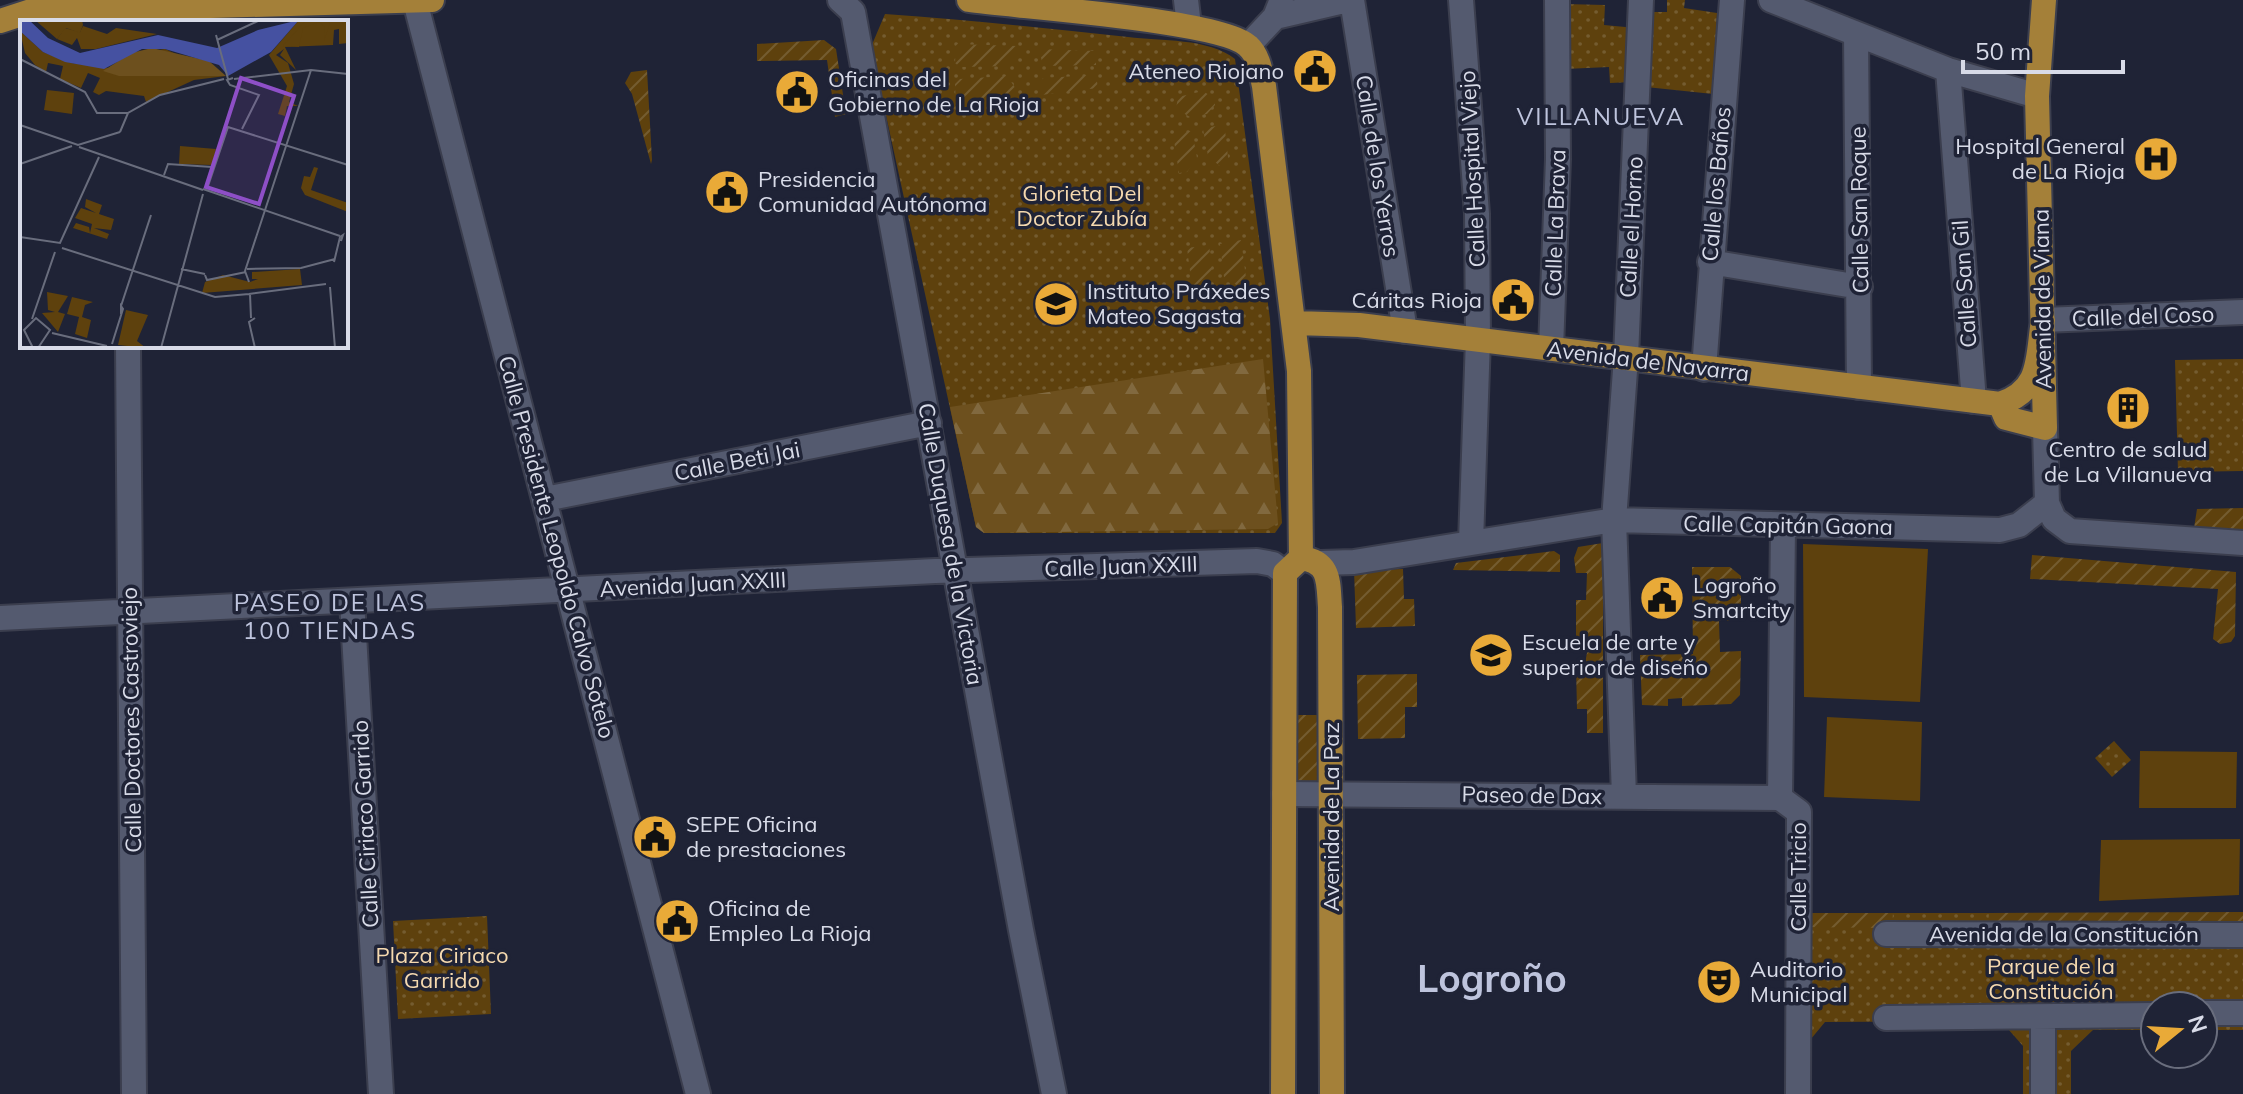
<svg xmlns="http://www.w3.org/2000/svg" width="2243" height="1094" font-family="Mulish,sans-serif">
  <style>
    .grass { fill: url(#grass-dots) }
    .forest { fill: url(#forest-firs) }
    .garden { fill: url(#garden-furrows) }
    .pitch { fill: #5e410d }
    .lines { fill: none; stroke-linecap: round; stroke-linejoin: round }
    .minor-casing { stroke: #3b3e4e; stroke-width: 28 }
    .major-casing { stroke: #3b3e4e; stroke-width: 28 }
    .minor { stroke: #545a6f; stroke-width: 24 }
    .major { stroke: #a48039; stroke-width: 24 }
    .labels { text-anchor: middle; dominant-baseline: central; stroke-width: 7; stroke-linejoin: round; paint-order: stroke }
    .poi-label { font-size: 22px; fill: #d8dbe8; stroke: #1f2336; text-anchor: start }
    .street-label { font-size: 22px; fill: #d8dbe8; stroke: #1f2336 }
    .park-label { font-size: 22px; fill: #f5d9af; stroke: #1f2336 }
    .neighbourhood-label { font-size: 24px; letter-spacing: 2px; fill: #bec4dd; stroke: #1f2336 }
    .town-label { font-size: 38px; font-weight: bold; fill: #bec4dd; stroke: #1f2336 }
    .inset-road { fill: none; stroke: #696d7d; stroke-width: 2 }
    .view { fill: #8e4fc7; fill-opacity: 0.15; stroke: #8e4fc7; stroke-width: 4 }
    .inset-edge { fill: none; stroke: #d8dbe8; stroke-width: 4 }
  </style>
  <defs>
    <pattern id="grass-dots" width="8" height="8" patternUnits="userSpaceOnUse" patternTransform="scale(2)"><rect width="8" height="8" fill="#5e410d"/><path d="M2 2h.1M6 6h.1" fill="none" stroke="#745c30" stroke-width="1.8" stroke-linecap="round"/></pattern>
    <pattern id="forest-firs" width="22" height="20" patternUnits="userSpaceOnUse" patternTransform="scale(2)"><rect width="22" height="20" fill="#6d501e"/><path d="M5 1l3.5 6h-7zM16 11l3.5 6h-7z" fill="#81693f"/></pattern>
    <pattern id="garden-furrows" width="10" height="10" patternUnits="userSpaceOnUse" patternTransform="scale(2)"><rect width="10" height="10" fill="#5e410d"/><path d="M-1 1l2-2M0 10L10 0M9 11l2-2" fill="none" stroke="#745c30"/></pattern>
  </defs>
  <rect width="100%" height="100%" fill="#1f2336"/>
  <path class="grass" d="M1667 0H1685L1684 8 1717 13 1713 94 1646 87V12H1667Z
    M1563 4 1605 5 1604 25 1636 28 1633 82 1610 83 1609 67 1565 69Z
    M885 14C967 20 1047 28 1128 37 1160 41 1209 38 1235 59L1270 319 1282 523 1275 533H984L976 527 871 47Z
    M2243 359V471L2178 472 2175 360Z
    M2114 741 2131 760 2112 777 2095 758Z
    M1803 913H2243V1030H2203V1006H2155V1030H2093L2071 1051V1094H2023V1046L2001 1021 1825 1022 1801 1051Z
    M487 916 491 1014 398 1019 393 921Z"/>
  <path class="forest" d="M1263 359 1278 523 1268 529 984 533 976 527 950 407Z"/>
  <path class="garden" d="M824 40 836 49 846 114 835 117 827 60 757 61V44Z
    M956 44 1017 46 1009 66 960 67 955 63Z
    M1039 49 1096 51V65L1043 66Z
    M647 70 652 160 651 164 632 94 625 83 631 72Z
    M1096 75 1098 88 1041 95 1040 84 1043 78Z
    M1007 76 1016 89 1017 98 956 107 955 84 960 79Z
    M1203 91 1215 99V105L1207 114 1190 117 1176 109 1178 97Z
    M1220 125 1225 130 1229 166 1221 167 1208 156 1203 129Z
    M1192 131 1197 158 1187 172 1179 173 1173 134Z
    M1241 240 1247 285 1238 286 1224 277 1220 244Z
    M1209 245 1213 277 1204 292 1193 294 1187 248Z
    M2243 508V530L2194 528 2197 509Z
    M1603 543V733H1587V709H1577L1576 668 1585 663 1587 653 1576 642V600H1586L1587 573H1576L1574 558 1578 547Z
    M1554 551 1560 555V572L1453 570 1456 563Z
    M2032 555 2236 572 2235 636 2231 642 2220 644 2213 639 2218 589 2030 579Z
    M1692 567H1730L1741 576V620L1719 621 1720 652 1741 651 1740 695 1731 704 1682 706V698L1668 699V706L1642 705 1640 655 1693 654Z
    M1403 569 1404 599H1414L1415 626 1356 628 1354 570Z
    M1417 674V707H1405V738L1358 739 1357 675Z
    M1296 715H1325V776L1318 784 1303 785 1297 782Z
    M2243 912V929L1988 926 1989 913Z
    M1803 913H1893L1892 925 1886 928 1803 927Z"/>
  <path class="pitch" d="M1803 544 1928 549 1920 702 1804 697Z
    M1827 717 1922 722 1920 801 1824 797Z
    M2140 751 2237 752 2236 808H2139Z
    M2240 839 2239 895 2099 901 2101 840Z"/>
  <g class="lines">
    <g class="minor-casing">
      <path id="minor" d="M840 0 853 12 1021 930 1054 1094
        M1186 0 1189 26
        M1352 0 1405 331
        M1461 0 1477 214 1478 339 1471 542
        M1771 0 1948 70 2037 96
        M415 1 698 1094
        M1275 17 1348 0
        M1856 34 1859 387
        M1248 46 1275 17 1281 2
        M1948 70 1974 401
        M1710 262 1860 287
        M2043 320 2243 312
        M128 346 134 1094
        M1551 349 1558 159 1557 0
        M1704 369 1732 0
        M2045 428 2047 503 2054 519 2070 531 2243 543
        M545 499 929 423
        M1320 563 1354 562 1614 520 2000 530 2019 525 2047 503
        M352 601 381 1094
        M0 618 935 571 1257 561 1273 564 1285 573
        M1284 794 1780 798
        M1624 796 1614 520 1626 357 1641 0
        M1780 798 1799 812 1798 1094
        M1780 798 1783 525
        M1886 934 2243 935
        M2203 1013H2243
        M1886 1018 2155 1015
        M2043 1094V1017"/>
    </g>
    <g class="major-casing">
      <path id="major" d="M969 0C1017 7 1222 20 1248 46 1259 56 1261 73 1264 86L1299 371 1301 558
        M0 21 31 11 432 0
        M1295 323 1359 325 2000 404C2042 390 2037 359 2043 320
        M2000 404 2006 418 2045 428 2037 96 2044 0
        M1283 1094 1285 573 1301 558C1331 562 1328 582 1330 607L1332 1094"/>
    </g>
    <use href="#minor" class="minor"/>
    <use href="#major" class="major"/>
  </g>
  <defs>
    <g id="civic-disc" transform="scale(2.3)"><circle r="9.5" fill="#e9aa38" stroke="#1f2336"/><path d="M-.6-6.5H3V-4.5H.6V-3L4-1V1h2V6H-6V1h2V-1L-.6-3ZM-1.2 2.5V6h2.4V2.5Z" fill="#111"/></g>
    <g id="hospital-disc" transform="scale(2.3)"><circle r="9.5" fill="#e9aa38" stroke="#1f2336"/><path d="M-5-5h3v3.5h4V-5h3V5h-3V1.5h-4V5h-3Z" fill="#111"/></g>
    <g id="university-disc" transform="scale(2.3)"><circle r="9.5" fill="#e9aa38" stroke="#1f2336"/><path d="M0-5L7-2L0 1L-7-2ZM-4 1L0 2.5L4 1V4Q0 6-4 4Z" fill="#111"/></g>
    <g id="building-disc" transform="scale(2.3)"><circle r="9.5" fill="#e9aa38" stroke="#1f2336"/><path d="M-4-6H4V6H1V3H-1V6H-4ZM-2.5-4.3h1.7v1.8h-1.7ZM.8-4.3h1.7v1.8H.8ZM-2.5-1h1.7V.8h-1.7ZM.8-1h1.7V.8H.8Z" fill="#111"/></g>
    <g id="theatre-disc" transform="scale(2.3)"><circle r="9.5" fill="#e9aa38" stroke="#1f2336"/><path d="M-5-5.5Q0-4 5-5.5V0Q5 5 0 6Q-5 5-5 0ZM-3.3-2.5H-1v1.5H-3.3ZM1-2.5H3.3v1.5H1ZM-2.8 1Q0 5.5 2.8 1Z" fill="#111"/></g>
  </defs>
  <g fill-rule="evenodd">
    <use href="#civic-disc" x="1315" y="71"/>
    <use href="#civic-disc" x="797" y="92"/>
    <use href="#hospital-disc" x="2156" y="159"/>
    <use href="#civic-disc" x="727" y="192"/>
    <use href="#civic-disc" x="1513" y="300"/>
    <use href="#university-disc" x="1056" y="304"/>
    <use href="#building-disc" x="2128" y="408"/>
    <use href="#civic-disc" x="1662" y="598"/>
    <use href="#university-disc" x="1491" y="655"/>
    <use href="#civic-disc" x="655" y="837"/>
    <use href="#civic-disc" x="677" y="921"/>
    <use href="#theatre-disc" x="1719" y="982"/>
  </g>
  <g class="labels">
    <g class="poi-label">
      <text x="1284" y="71" text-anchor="end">Ateneo Riojano</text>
      <text x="828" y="79">Oficinas del<tspan x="828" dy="25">Gobierno de La Rioja</tspan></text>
      <text x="2125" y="146" text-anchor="end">Hospital General<tspan x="2125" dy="25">de La Rioja</tspan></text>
      <text x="758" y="179">Presidencia<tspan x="758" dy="25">Comunidad Autónoma</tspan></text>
      <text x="1087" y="291">Instituto Práxedes<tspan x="1087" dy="25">Mateo Sagasta</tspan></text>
      <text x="1482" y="300" text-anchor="end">Cáritas Rioja</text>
      <text x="2128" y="449" text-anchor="middle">Centro de salud<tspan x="2128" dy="25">de La Villanueva</tspan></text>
      <text x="1693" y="585">Logroño<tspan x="1693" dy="25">Smartcity</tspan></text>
      <text x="1522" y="642">Escuela de arte y<tspan x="1522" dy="25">superior de diseño</tspan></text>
      <text x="686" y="824">SEPE Oficina<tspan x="686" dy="25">de prestaciones</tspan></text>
      <text x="708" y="908">Oficina de<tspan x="708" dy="25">Empleo La Rioja</tspan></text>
      <text x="1750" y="969">Auditorio<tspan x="1750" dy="25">Municipal</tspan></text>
    </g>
    <g class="street-label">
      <text transform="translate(1378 166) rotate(81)">Calle de los Yerros</text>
      <text transform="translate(1472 169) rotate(-93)">Calle Hospital Viejo</text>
      <text transform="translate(1716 184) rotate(-85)">Calle los Baños</text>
      <text transform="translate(1859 210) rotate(-91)">Calle San Roque</text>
      <text transform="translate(1555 223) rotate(-88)">Calle La Brava</text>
      <text transform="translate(1631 227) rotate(-87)">Calle el Horno</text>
      <text transform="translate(1964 284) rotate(-94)">Calle San Gil</text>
      <text transform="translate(2042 299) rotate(-91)">Avenida de Viana</text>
      <text transform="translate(2143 316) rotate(-2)">Calle del Coso</text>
      <text transform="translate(1648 361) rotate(7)">Avenida de Navarra</text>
      <text transform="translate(737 461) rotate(-11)">Calle Beti Jai</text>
      <text transform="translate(1788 525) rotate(1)">Calle Capitán Gaona</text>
      <text transform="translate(951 544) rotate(80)">Calle Duquesa de la Victoria</text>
      <text transform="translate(557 547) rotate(75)">Calle Presidente Leopoldo Calvo Sotelo</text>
      <text transform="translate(1121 566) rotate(-2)">Calle Juan XXIII</text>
      <text transform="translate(693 584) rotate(-3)">Avenida Juan XXIII</text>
      <text transform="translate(131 720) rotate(-91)">Calle Doctores Castroviejo</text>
      <text transform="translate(1532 795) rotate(1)">Paseo de Dax</text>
      <text transform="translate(1331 817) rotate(-90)">Avenida de La Paz</text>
      <text transform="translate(365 824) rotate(-93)">Calle Ciriaco Garrido</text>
      <text transform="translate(1798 877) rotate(-90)">Calle Tricio</text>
      <text x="2064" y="934">Avenida de la Constitución</text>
    </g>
    <g class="park-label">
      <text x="1082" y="193">Glorieta Del<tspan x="1082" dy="25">Doctor Zubía</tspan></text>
      <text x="442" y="955">Plaza Ciriaco<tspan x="442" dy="25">Garrido</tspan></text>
      <text x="2051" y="966">Parque de la<tspan x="2051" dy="25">Constitución</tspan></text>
    </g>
    <g class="neighbourhood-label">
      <text x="1601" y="116">VILLANUEVA</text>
      <text x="330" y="602">PASEO DE LAS<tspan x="330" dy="28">100 TIENDAS</tspan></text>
    </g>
    <g class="town-label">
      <text x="1492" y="978">Logroño</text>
    </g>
  </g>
  <g transform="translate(20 20)">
    <rect width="328" height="328" fill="#1f2336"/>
    <path d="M279 0H328V23L319 24V9L314 10 313 25 265 27 276 50 260 35 264 29 256 35 268 43 274 64 269 82 278 86H267L265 96 258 94 267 66 249 35ZM63 6 87 14 96 8 137 14 76 29H61L57 18 52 25 37 19 45 8 60 12ZM0 11 23 32 51 43 89 48 109 35 145 29 206 56 174 60 126 82 124 76 86 71 79 75 73 72 80 58 68 53 61 68 40 59 43 46 28 43 26 52 15 45 5 33ZM160 126 196 129 192 145 159 144ZM294 147 298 148 291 170 328 183V192L285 175 281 168 284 156 290 157ZM66 179 82 185 79 194 94 199 91 210 74 208 89 214 87 219 53 208 56 203 69 207 70 213 72 204 55 198 61 188 76 193 65 187ZM280 249 282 265 182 273 185 262 203 255 230 262 238 259H232V252ZM27 272 48 276 38 292 45 294 38 312 22 293 35 292 28 290ZM52 277 73 282 65 285 62 297 71 300 67 318 55 314 59 297 47 294ZM106 290 128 295 117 321 126 328 98 325Z" fill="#5e410d"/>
    <path d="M132 28 189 41 206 56H99L83 51 111 33Z" fill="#6d501e"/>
    <path d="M286 0H305L310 3 304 21 305 7 299 2 283 8 279 27 263 26ZM27 70 54 73 52 94 24 90Z" fill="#5e410d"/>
    <path d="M15 0H62L63 5 60 13 46 8 37 19Z" fill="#5e410d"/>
    <path d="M0 0H9L28 18 60 33 138 15 197 28 238 10 279 0 251 32 208 56 199 45 145 29H122L84 49 45 42 23 32 0 11Z" fill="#4551a1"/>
    <path class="inset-road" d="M196 15 208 59M197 20 240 0M0 39 65 72 77 93H108M213 58 207 60 210 65 239 75 222 109M214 59 291 50 328 54M0 105 58 125 100 112M100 112 108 93 140 75 204 59M59 127 183 170M0 144 52 126M144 155 148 144 192 147M183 169 320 216M187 169 208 107 328 145M0 217 40 223 79 137M42 228 195 277 229 274M314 242 320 217 323 215 321 221M161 249 185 254M227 249 281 248 315 239M185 255 187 260 226 252M229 262 225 251 291 50M310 267 315 328M229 274 306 264M230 274 231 298M101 286 131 195M235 298 229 302 235 328M12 299 35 232M32 313 87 326M92 324 103 289 101 286V294M13 328 4 310 16 298 30 310 18 328M141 328 183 174"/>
    <path class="view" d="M221 58 274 76 239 184 186 167Z"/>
    <rect width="328" height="328" class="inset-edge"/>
  </g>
  <g transform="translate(2179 1030) rotate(72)"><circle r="38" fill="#1f2336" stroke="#696d7d" stroke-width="2"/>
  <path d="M0-6L14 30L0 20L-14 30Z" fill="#e9aa38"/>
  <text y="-12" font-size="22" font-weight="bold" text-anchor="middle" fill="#d8dbe8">N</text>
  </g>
  <path d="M1963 60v12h160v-12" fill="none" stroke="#d8dbe8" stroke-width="4"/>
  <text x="1975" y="60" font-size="24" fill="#d8dbe8" stroke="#1f2336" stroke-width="6" paint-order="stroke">50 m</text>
</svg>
